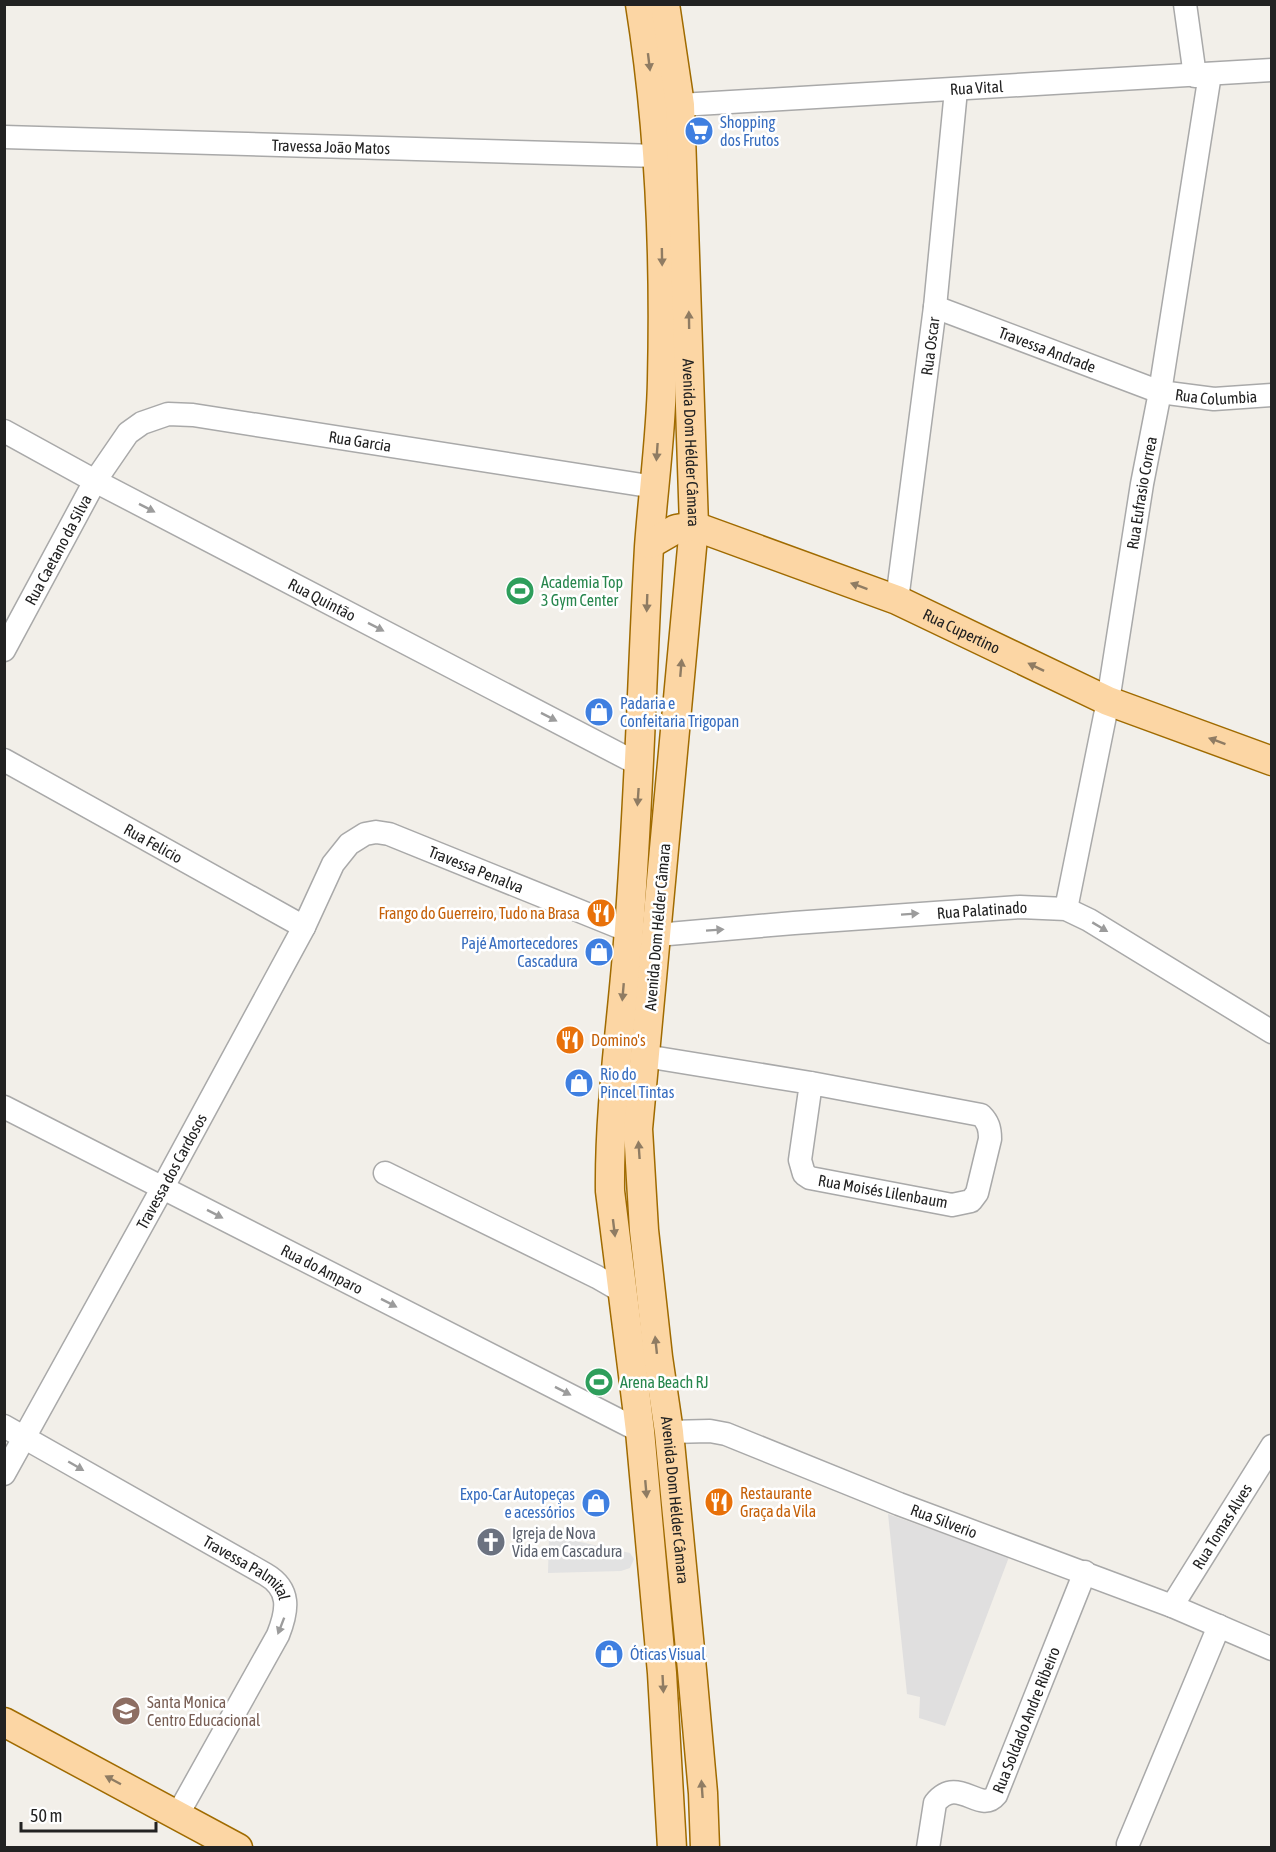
<svg xmlns="http://www.w3.org/2000/svg" width="1276" height="1852" font-family="'Asap Condensed',sans-serif">
  <style>
    .residential { fill: #e0dfdf }
    .parking { fill: #e2e2e2 }
    .lines { fill: none; stroke-linecap: round; stroke-linejoin: round }
    .minor-casing { stroke: #a9a9a9; stroke-width: 25 }
    .major-casing { stroke: #a06b00; stroke-width: 31 }
    .minor { stroke: #fff; stroke-width: 22 }
    .major { stroke: #fcd6a4; stroke-width: 28 }
    .oneway { fill: #8f7c63 }
    .oneway2 { fill: #9c9c9c }
    .labels { text-anchor: middle; dominant-baseline: central; stroke-width: 5; stroke-linejoin: round; paint-order: stroke }
    .street-label { font-size: 16px; fill: #222; stroke: #fff }
    .shop-label { font-size: 16px; fill: #366cbe; stroke: #fff; text-anchor: start }
    .leisure-label { font-size: 16px; fill: #27864d; stroke: #fff; text-anchor: start }
    .food-label { font-size: 16px; fill: #c56008; stroke: #fff; text-anchor: start }
    .worship-label { font-size: 16px; fill: #5b616d; stroke: #fff; text-anchor: start }
    .education-label { font-size: 16px; fill: #785e54; stroke: #fff; text-anchor: start }
  </style>
  <rect width="100%" height="100%" fill="#f2efe9"/>
  <path class="residential" d="M888 1514 1009 1557 945 1726 919 1718 920 1697 907 1694Z"/>
  <path class="parking" d="M549 1535 630 1553 634 1559 630 1568 621 1571 548 1573Z"/>
  <g class="lines">
    <g class="minor-casing">
      <g id="minor">
        <path d="M1185 4 1195 76"/>
        <path id="s1" d="M680 105 1272 70"/>
        <path id="s2" d="M4 137 658 156"/>
        <path id="s3" d="M935 307 1160 392 1214 399 1272 395"/>
        <path id="s4" d="M4 431 95 481 640 765"/>
        <path id="s5" d="M897 600 935 307 956 90"/>
        <path id="s6" d="M4 650 95 481 128 433 142 423 168 414 193 415 655 487"/>
        <path id="s7" d="M4 760 304 927"/>
        <path id="s8" d="M1066 909 1108 701 1142 484 1160 392 1210 74"/>
        <path id="s9" d="M657 935 794 923 1020 907 1066 909 1089 920 1272 1032"/>
        <path d="M645 1056 811 1083 981 1115C988 1122 990 1128 990 1139L977 1193 971 1201 952 1205 810 1178 804 1174 800 1160 811 1083"/>
        <path id="s10" d="M4 1107 640 1431"/>
        <path d="M385 1173 597 1277 623 1292"/>
        <path id="s11" d="M4 1426 265 1574C291 1589 288 1610 278 1635L178 1814"/>
        <path id="s12" d="M669 1432 710 1431 726 1434 899 1504 1172 1606 1272 1649"/>
        <path id="s13" d="M4 1474 163 1187 304 927 333 864 349 844 365 834 376 832 389 834 629 931"/>
        <path id="s14" d="M1172 1606 1272 1446"/>
        <path d="M1128 1844 1219 1626"/>
        <path id="s15" d="M928 1848 935 1803C958 1774 980 1815 996 1795L1085 1572"/>
      </g>
    </g>
    <g class="major-casing">
      <g id="major">
        <path d="M640 4C660 129 665 254 662 380 661 436 653 491 649 547 642 674 639 801 629 929 623 1016 609 1103 610 1191L640 1431 662 1673 672 1848"/>
        <path id="s16" d="M665 4 680 105 694 526 638 1129 644 1230 658 1357 669 1432 692 1670 703 1793 705 1848"/>
        <path id="s17" d="M650 544 676 529 694 526 897 600 1108 701 1272 761"/>
        <path d="M4 1722 238 1848"/>
      </g>
    </g>
    <use href="#minor" class="minor"/>
    <use href="#major" class="major"/>
  </g>
  <defs><path id="oneway-solid" d="M-6-.8H1V-3.2L6.5 0L1 3.2V.8H-6Z" transform="scale(1.5)"/></defs>
  <g class="oneway">
    <use href="#oneway-solid" transform="translate(649 62) rotate(83)"/>
    <use href="#oneway-solid" transform="translate(662 257) rotate(89)"/>
    <use href="#oneway-solid" transform="translate(689 320) rotate(-91)"/>
    <use href="#oneway-solid" transform="translate(657 452) rotate(94)"/>
    <use href="#oneway-solid" transform="translate(859 586) rotate(-160)"/>
    <use href="#oneway-solid" transform="translate(647 603) rotate(92)"/>
    <use href="#oneway-solid" transform="translate(1036 667) rotate(-154)"/>
    <use href="#oneway-solid" transform="translate(681 668) rotate(-85)"/>
    <use href="#oneway-solid" transform="translate(1217 741) rotate(-160)"/>
    <use href="#oneway-solid" transform="translate(638 797) rotate(94)"/>
    <use href="#oneway-solid" transform="translate(623 992) rotate(95)"/>
    <use href="#oneway-solid" transform="translate(639 1150) rotate(-94)"/>
    <use href="#oneway-solid" transform="translate(614 1228) rotate(83)"/>
    <use href="#oneway-solid" transform="translate(656 1345) rotate(-96)"/>
    <use href="#oneway-solid" transform="translate(646 1489) rotate(85)"/>
    <use href="#oneway-solid" transform="translate(663 1684) rotate(87)"/>
    <use href="#oneway-solid" transform="translate(113 1780) rotate(-152)"/>
    <use href="#oneway-solid" transform="translate(702 1789) rotate(-94)"/>
  </g>
  <g class="oneway2">
    <use href="#oneway-solid" transform="translate(147 508) rotate(27)"/>
    <use href="#oneway-solid" transform="translate(376 627) rotate(27)"/>
    <use href="#oneway-solid" transform="translate(549 717) rotate(27)"/>
    <use href="#oneway-solid" transform="translate(910 914) rotate(-4)"/>
    <use href="#oneway-solid" transform="translate(1100 927) rotate(31)"/>
    <use href="#oneway-solid" transform="translate(715 930) rotate(-4)"/>
    <use href="#oneway-solid" transform="translate(215 1214) rotate(27)"/>
    <use href="#oneway-solid" transform="translate(389 1303) rotate(27)"/>
    <use href="#oneway-solid" transform="translate(563 1391) rotate(27)"/>
    <use href="#oneway-solid" transform="translate(76 1466) rotate(30)"/>
    <use href="#oneway-solid" transform="translate(281 1626) rotate(111)"/>
  </g>
  <defs>
    <g id="supermarket-disc" transform="scale(1.5)"><circle r="9.5" fill="#3f7fe0" stroke="#fff"/><path d="M-6-5.5h2.5l.6 2H6L4.5 2H-2.5L-4.4-4H-6ZM-1.5 3.2a1.3 1.3 0 1 0 .1 0ZM3 3.2a1.3 1.3 0 1 0 .1 0Z" fill="#fff"/></g>
    <g id="stadium-disc" transform="scale(1.5)"><circle r="9.5" fill="#2e9e5b" stroke="#fff"/><path d="M0-5a6.5 5 0 1 0 0 10a6.5 5 0 1 0 0-10ZM-3.5-1.8h7v3.6h-7Z" fill="#fff"/></g>
    <g id="shop-disc" transform="scale(1.5)"><circle r="9.5" fill="#3f7fe0" stroke="#fff"/><path d="M-5-2.5h2.3a2.7 3.5 0 0 1 5.4 0H5L5.5 6h-11ZM-1.5-2.5h3a1.5 2.3 0 0 0-3 0Z" fill="#fff"/></g>
    <g id="restaurant-disc" transform="scale(1.5)"><circle r="9.5" fill="#e8710a" stroke="#fff"/><path d="M-5-6h1v4h1v-4h1v4h1v-4h1v5L-1.5 .5V6h-2V.5L-5-1ZM5-6V6H3V1.5H1.5Q1.5-4 5-6Z" fill="#fff"/></g>
    <g id="church-disc" transform="scale(1.5)"><circle r="9.5" fill="#6b7280" stroke="#fff"/><path d="M-1.2-6h2.4v3.5h3.3v2.4h-3.3V6h-2.4V-.1h-3.3v-2.4h3.3Z" fill="#fff"/></g>
    <g id="school-disc" transform="scale(1.5)"><circle r="9.5" fill="#8d6e63" stroke="#fff"/><path d="M0-5L7-2L0 1L-7-2ZM-4 1L0 2.5L4 1V4Q0 6-4 4Z" fill="#fff"/></g>
  </defs>
  <g fill-rule="evenodd">
    <use href="#supermarket-disc" x="699" y="131"/>
    <use href="#stadium-disc" x="520" y="591"/>
    <use href="#shop-disc" x="599" y="712"/>
    <use href="#restaurant-disc" x="601" y="913"/>
    <use href="#shop-disc" x="599" y="952"/>
    <use href="#restaurant-disc" x="570" y="1040"/>
    <use href="#shop-disc" x="579" y="1083"/>
    <use href="#stadium-disc" x="599" y="1382"/>
    <use href="#restaurant-disc" x="719" y="1502"/>
    <use href="#shop-disc" x="596" y="1503"/>
    <use href="#church-disc" x="491" y="1542"/>
    <use href="#shop-disc" x="609" y="1654"/>
    <use href="#school-disc" x="126" y="1711"/>
  </g>
  <g class="labels">
    <g class="street-label">
      <text stroke="none"><textPath href="#s1" startOffset="297">Rua Vital</textPath></text>
      <text stroke="none"><textPath href="#s2" startOffset="327">Travessa João Matos</textPath></text>
      <text stroke="none"><textPath href="#s5" startOffset="256">Rua Oscar</textPath></text>
      <text stroke="none"><textPath href="#s3" startOffset="120">Travessa Andrade</textPath></text>
      <text stroke="none"><textPath href="#s3" startOffset="297">Rua Columbia</textPath></text>
      <text stroke="none"><textPath href="#s6" startOffset="489">Rua Garcia</textPath></text>
      <text stroke="none"><textPath href="#s16" startOffset="440">Avenida Dom Hélder Câmara</textPath></text>
      <text stroke="none"><textPath href="#s8" startOffset="423">Rua Eufrasio Correa</textPath></text>
      <text stroke="none"><textPath href="#s6" startOffset="114">Rua Caetano da Silva</textPath></text>
      <text stroke="none"><textPath href="#s4" startOffset="360">Rua Quintão</textPath></text>
      <text stroke="none"><textPath href="#s17" startOffset="336">Rua Cupertino</textPath></text>
      <text stroke="none"><textPath href="#s7" startOffset="171">Rua Felicio</textPath></text>
      <text stroke="none"><textPath href="#s13" startOffset="856">Travessa Penalva</textPath></text>
      <text stroke="none"><textPath href="#s9" startOffset="326">Rua Palatinado</textPath></text>
      <text transform="translate(657 927) rotate(-85)">Avenida Dom Hélder Câmara</text>
      <text stroke="none"><textPath href="#s13" startOffset="346">Travessa dos Cardosos</textPath></text>
      <text transform="translate(883 1191) rotate(10)">Rua Moisés Lilenbaum</text>
      <text stroke="none"><textPath href="#s10" startOffset="357">Rua do Amparo</textPath></text>
      <text stroke="none"><textPath href="#s16" startOffset="1502">Avenida Dom Hélder Câmara</textPath></text>
      <text stroke="none"><textPath href="#s12" startOffset="292">Rua Silverio</textPath></text>
      <text stroke="none"><textPath href="#s14" startOffset="94">Rua Tomas Alves</textPath></text>
      <text stroke="none"><textPath href="#s11" startOffset="282">Travessa Palmital</textPath></text>
      <text stroke="none"><textPath href="#s15" startOffset="194">Rua Soldado Andre Ribeiro</textPath></text>
    </g>
    <g class="shop-label">
      <text x="720" y="122">Shopping<tspan x="720" dy="18">dos Frutos</tspan></text>
      <text x="620" y="703">Padaria e<tspan x="620" dy="18">Confeitaria Trigopan</tspan></text>
      <text x="578" y="943" text-anchor="end">Pajé Amortecedores<tspan x="578" dy="18">Cascadura</tspan></text>
      <text x="600" y="1074">Rio do<tspan x="600" dy="18">Pincel Tintas</tspan></text>
      <text x="575" y="1494" text-anchor="end">Expo-Car Autopeças<tspan x="575" dy="18">e acessórios</tspan></text>
      <text x="630" y="1654">Óticas Visual</text>
    </g>
    <g class="leisure-label">
      <text x="541" y="582">Academia Top<tspan x="541" dy="18">3 Gym Center</tspan></text>
      <text x="620" y="1382">Arena Beach RJ</text>
    </g>
    <g class="food-label">
      <text x="580" y="913" text-anchor="end">Frango do Guerreiro, Tudo na Brasa</text>
      <text x="591" y="1040">Domino's</text>
      <text x="740" y="1493">Restaurante<tspan x="740" dy="18">Graça da Vila</tspan></text>
    </g>
    <g class="worship-label">
      <text x="512" y="1533">Igreja de Nova<tspan x="512" dy="18">Vida em Cascadura</tspan></text>
    </g>
    <g class="education-label">
      <text x="147" y="1702">Santa Monica<tspan x="147" dy="18">Centro Educacional</tspan></text>
    </g>
  </g>
  <rect width="1276" height="1852" fill="none" stroke="#222222" stroke-width="12"/>
  <path d="M21 1822v9h135v-9" fill="none" stroke="#222222" stroke-width="3"/>
  <text x="30" y="1822" font-size="18" fill="#222222" stroke="#ffffff" stroke-width="4.5" paint-order="stroke">50 m</text>
</svg>
